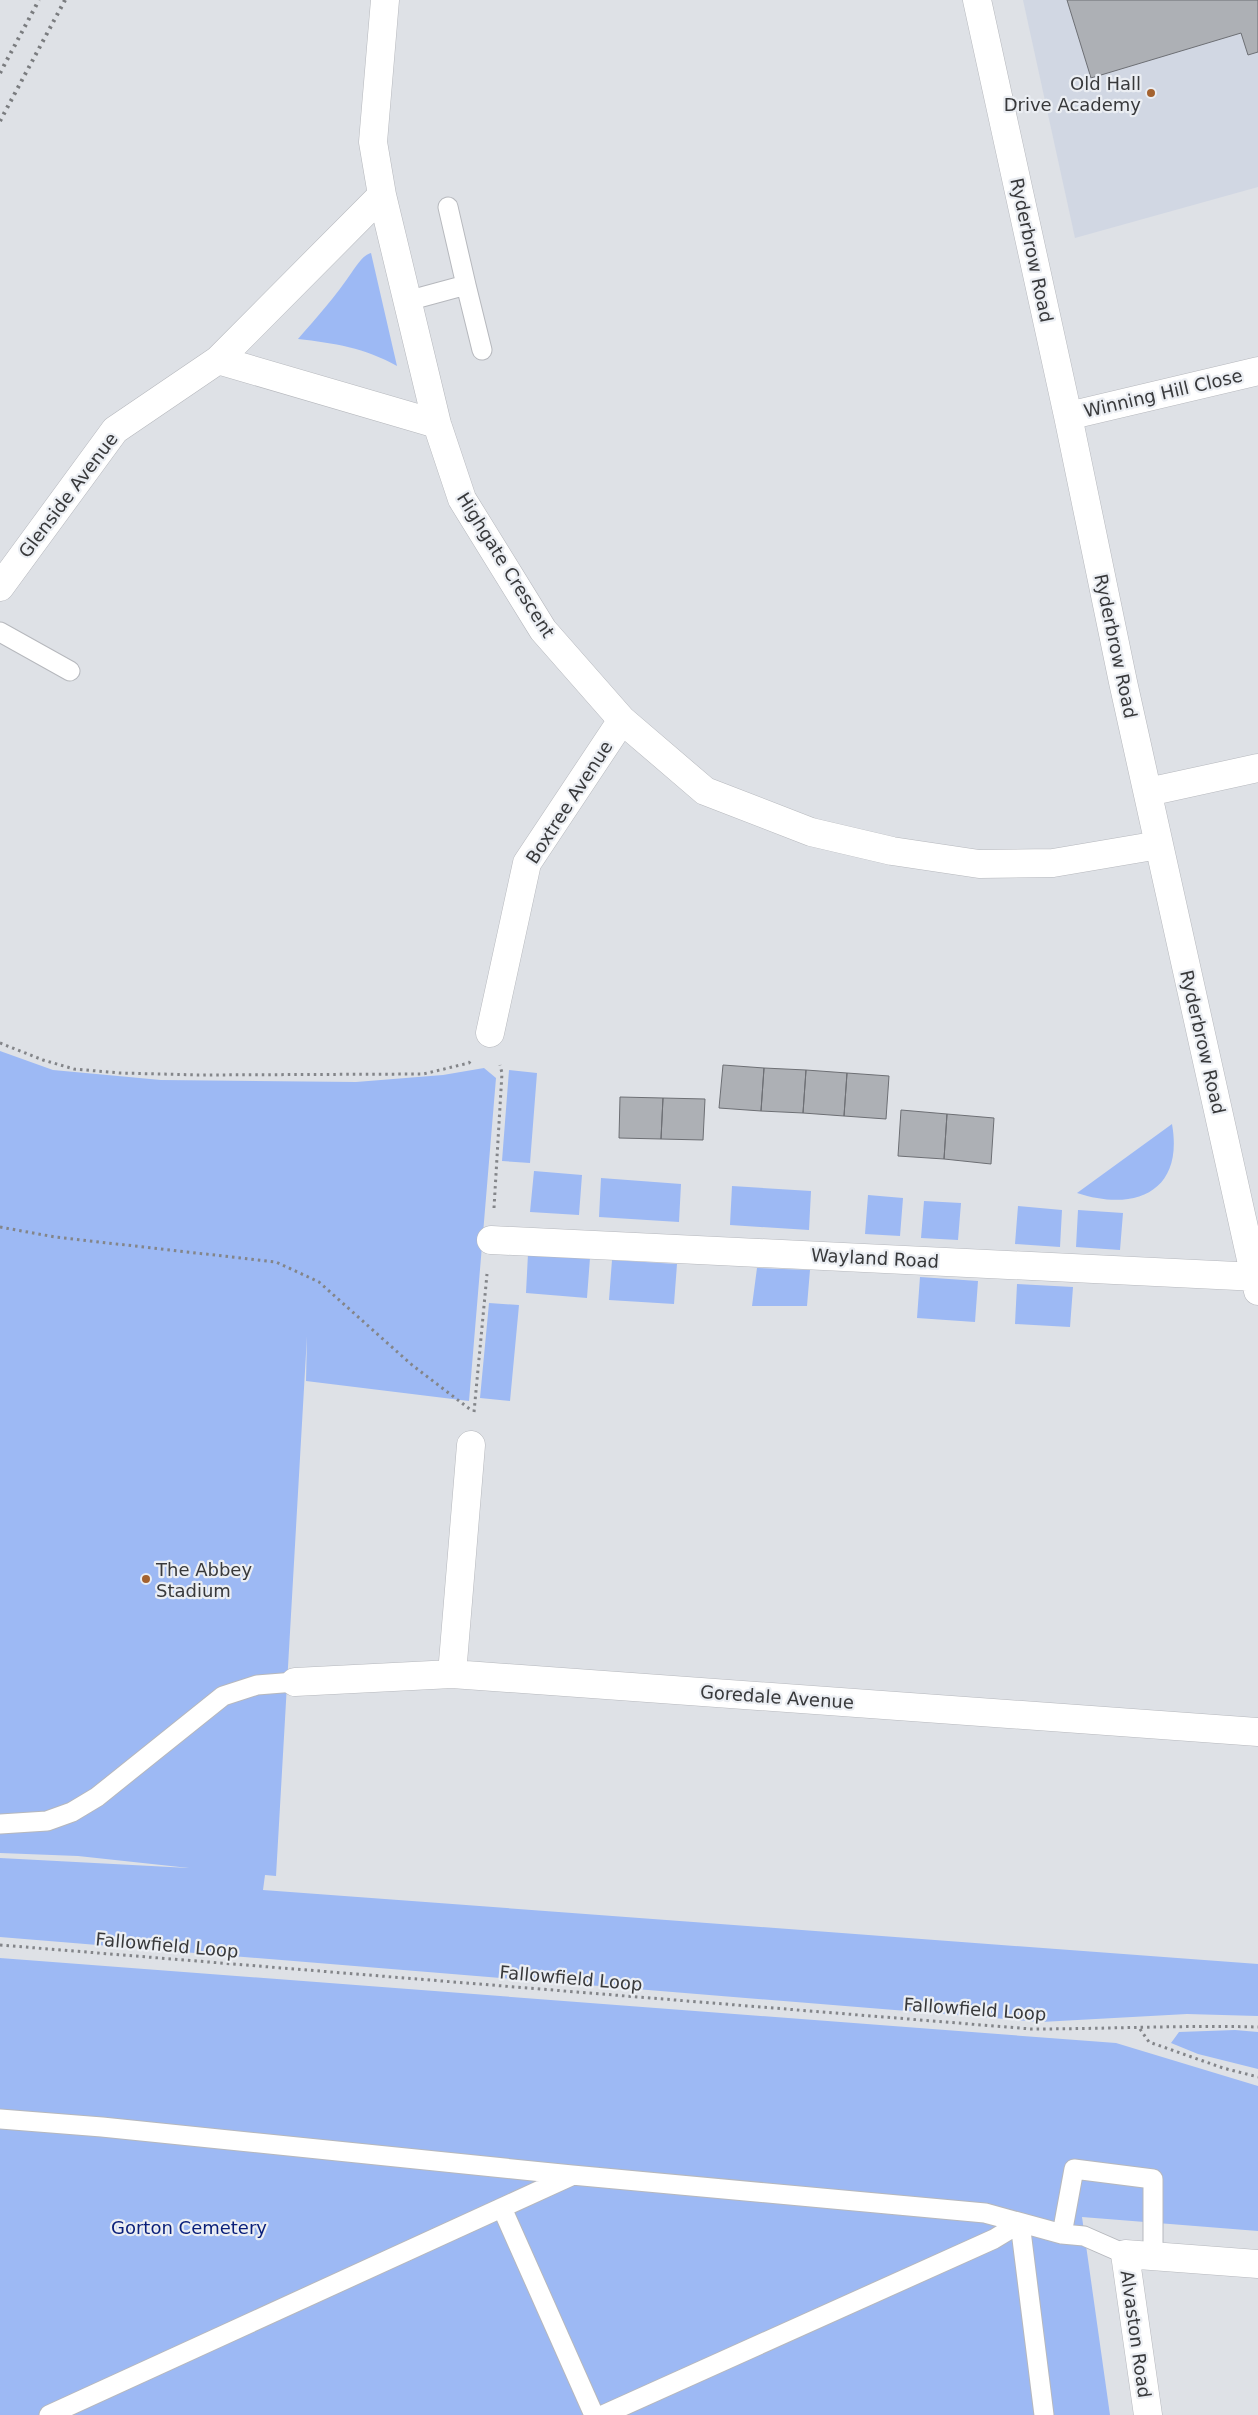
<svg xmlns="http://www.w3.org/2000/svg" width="1258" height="2415" font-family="'DejaVu Sans',sans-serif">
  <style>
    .built { fill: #d1d7e3 }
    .green { fill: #9db9f4 }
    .building { fill: #adb0b5; stroke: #6d6f74 }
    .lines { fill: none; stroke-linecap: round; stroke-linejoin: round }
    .lane-casing { stroke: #b6b8bd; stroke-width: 21 }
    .street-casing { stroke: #b6b8bd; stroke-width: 29 }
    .path { stroke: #838589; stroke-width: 3; stroke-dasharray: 2.5 4; stroke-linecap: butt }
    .lane { stroke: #fff; stroke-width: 19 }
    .street { stroke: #fff; stroke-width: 28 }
    .rail { stroke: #7a7c7f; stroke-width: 4; stroke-dasharray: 2.5 5; stroke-linecap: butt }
    .poi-dot { fill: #a4622f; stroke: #ebeef3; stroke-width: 2 }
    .labels { text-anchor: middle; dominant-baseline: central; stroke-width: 4.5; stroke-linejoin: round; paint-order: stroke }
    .poi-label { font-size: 18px; fill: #38393b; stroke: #ebeef3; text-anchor: end }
    .street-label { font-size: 18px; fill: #38393b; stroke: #ebeef3 }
    .park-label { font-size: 18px; fill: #081e79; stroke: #ebeef3 }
  </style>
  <rect width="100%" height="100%" fill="#dee1e6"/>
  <path class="built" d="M1023 0H1258V187L1075 238Z"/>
  <path class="green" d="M371 253 397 366C365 348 334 343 298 339 317 317 336 296 352 272 357 265 363 255 371 253Z
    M0 1051 53 1070 161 1080 356 1082 443 1075 484 1068 496 1078 469 1401 306 1381 307 1336 276 1876 265 1875 263 1890 1258 1964V2016L1187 2014 1041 2022 0 1937V1858L189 1868 78 1856 0 1853Z
    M509 1070 537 1073 530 1163 502 1161Z
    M1172 1124C1184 1192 1135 1212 1077 1193Z
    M534 1171 582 1175 579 1215 530 1212Z
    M601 1178 681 1184 679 1222 599 1217Z
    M732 1186 811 1191 809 1230 730 1225Z
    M868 1195 903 1198 900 1236 865 1234Z
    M924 1201 961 1203 958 1240 921 1238Z
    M1018 1206 1062 1210 1060 1247 1015 1244Z
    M1078 1210 1123 1213 1120 1250 1076 1247Z
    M528 1254 590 1258 587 1298 526 1293Z
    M612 1260 677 1264 674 1304 609 1300Z
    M757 1268 810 1270 807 1306H752Z
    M920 1277 978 1281 975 1322 917 1318Z
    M1017 1284 1073 1287 1070 1327 1015 1324Z
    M489 1303 519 1305 510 1401 480 1398Z
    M0 1958 1116 2043 1258 2086V2231L1082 2217 1110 2415H0Z
    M1235 2030 1258 2032V2069L1198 2054 1171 2043 1179 2032Z"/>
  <path class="building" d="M1067 0H1258V52L1248 55 1241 33 1091 78Z
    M723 1065 764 1068 761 1111 719 1108Z
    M764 1068 806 1070 803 1113 761 1111Z
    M806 1070 847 1073 844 1116 803 1113Z
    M847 1073 889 1076 886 1119 844 1116Z
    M620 1097 663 1098 661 1139 619 1138Z
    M663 1098 705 1099 703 1140 661 1139Z
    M901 1110 947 1114 944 1159 898 1156Z
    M947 1114 994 1118 991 1164 944 1159Z"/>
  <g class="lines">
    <g class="lane-casing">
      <path id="lane" d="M466 285 482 350
        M407 301 466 285 448 207
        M0 632 70 671
        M0 1824 47 1821 72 1812 97 1797 223 1696 257 1685 295 1682
        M0 2119 102 2127 572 2175 985 2213 1062 2234 1084 2236 1125 2254
        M502 2208 594 2415
        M1020 2223 1044 2415
        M1062 2234 1074 2169 1153 2179V2256
        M49 2415 571 2176
        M603 2415 994 2239 1020 2223"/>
    </g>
    <g class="street-casing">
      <path id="street" d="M385 0 373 142 382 195 437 424 462 499 543 630 622 720 705 791 811 832 892 851 979 864 1053 863 1159 845
        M977 0 1068 416 1123 682 1258 1291
        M218 360 437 424
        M1068 416 1258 371
        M0 587 115 430 218 360 382 195
        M1148 792 1258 768
        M490 1033 527 863 622 720
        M491 1240 1258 1277
        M452 1674 471 1445
        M295 1682 452 1674 1258 1732
        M1148 2415 1125 2254 1258 2264"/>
    </g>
    <path class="path" d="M0 1043 43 1060 74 1069 120 1073 199 1075 423 1074 469 1063 471 1060
      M494 1208 502 1073 500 1065
      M0 1227 55 1237 276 1262 319 1282 412 1365 471 1410
      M474 1412 487 1274
      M0 1945 1031 2029C1107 2029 1182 2025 1258 2027
      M1140 2029 1149 2042 1223 2068 1258 2077"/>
    <use href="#lane" class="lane"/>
    <use href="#street" class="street"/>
    <path class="rail" d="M0 73 39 0
      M0 121 65 0"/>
  </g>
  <g class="poi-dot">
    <circle cx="1151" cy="93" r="5"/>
    <circle cx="146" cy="1579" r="5"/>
  </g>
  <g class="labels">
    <g class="poi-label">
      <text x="1141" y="83">Old Hall<tspan x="1141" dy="21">Drive Academy</tspan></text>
      <text x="156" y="1569" text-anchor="start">The Abbey<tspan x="156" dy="21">Stadium</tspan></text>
    </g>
    <g class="street-label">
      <text transform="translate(1032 250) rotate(78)">Ryderbrow Road</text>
      <text transform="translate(1163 393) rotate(-13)">Winning Hill Close</text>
      <text transform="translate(68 495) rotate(-53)">Glenside Avenue</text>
      <text transform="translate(506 565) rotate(58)">Highgate Crescent</text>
      <text transform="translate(1116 646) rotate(78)">Ryderbrow Road</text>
      <text transform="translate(569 802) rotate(-57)">Boxtree Avenue</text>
      <text transform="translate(1203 1042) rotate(77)">Ryderbrow Road</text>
      <text transform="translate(875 1258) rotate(3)">Wayland Road</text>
      <text transform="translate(777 1697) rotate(4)">Goredale Avenue</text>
      <text transform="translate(167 1945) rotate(5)">Fallowfield Loop</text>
      <text transform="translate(571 1978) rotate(5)">Fallowfield Loop</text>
      <text transform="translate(975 2009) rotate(4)">Fallowfield Loop</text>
      <text transform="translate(1136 2334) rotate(82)">Alvaston Road</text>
    </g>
    <g class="park-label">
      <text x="189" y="2227">Gorton Cemetery</text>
    </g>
  </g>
</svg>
